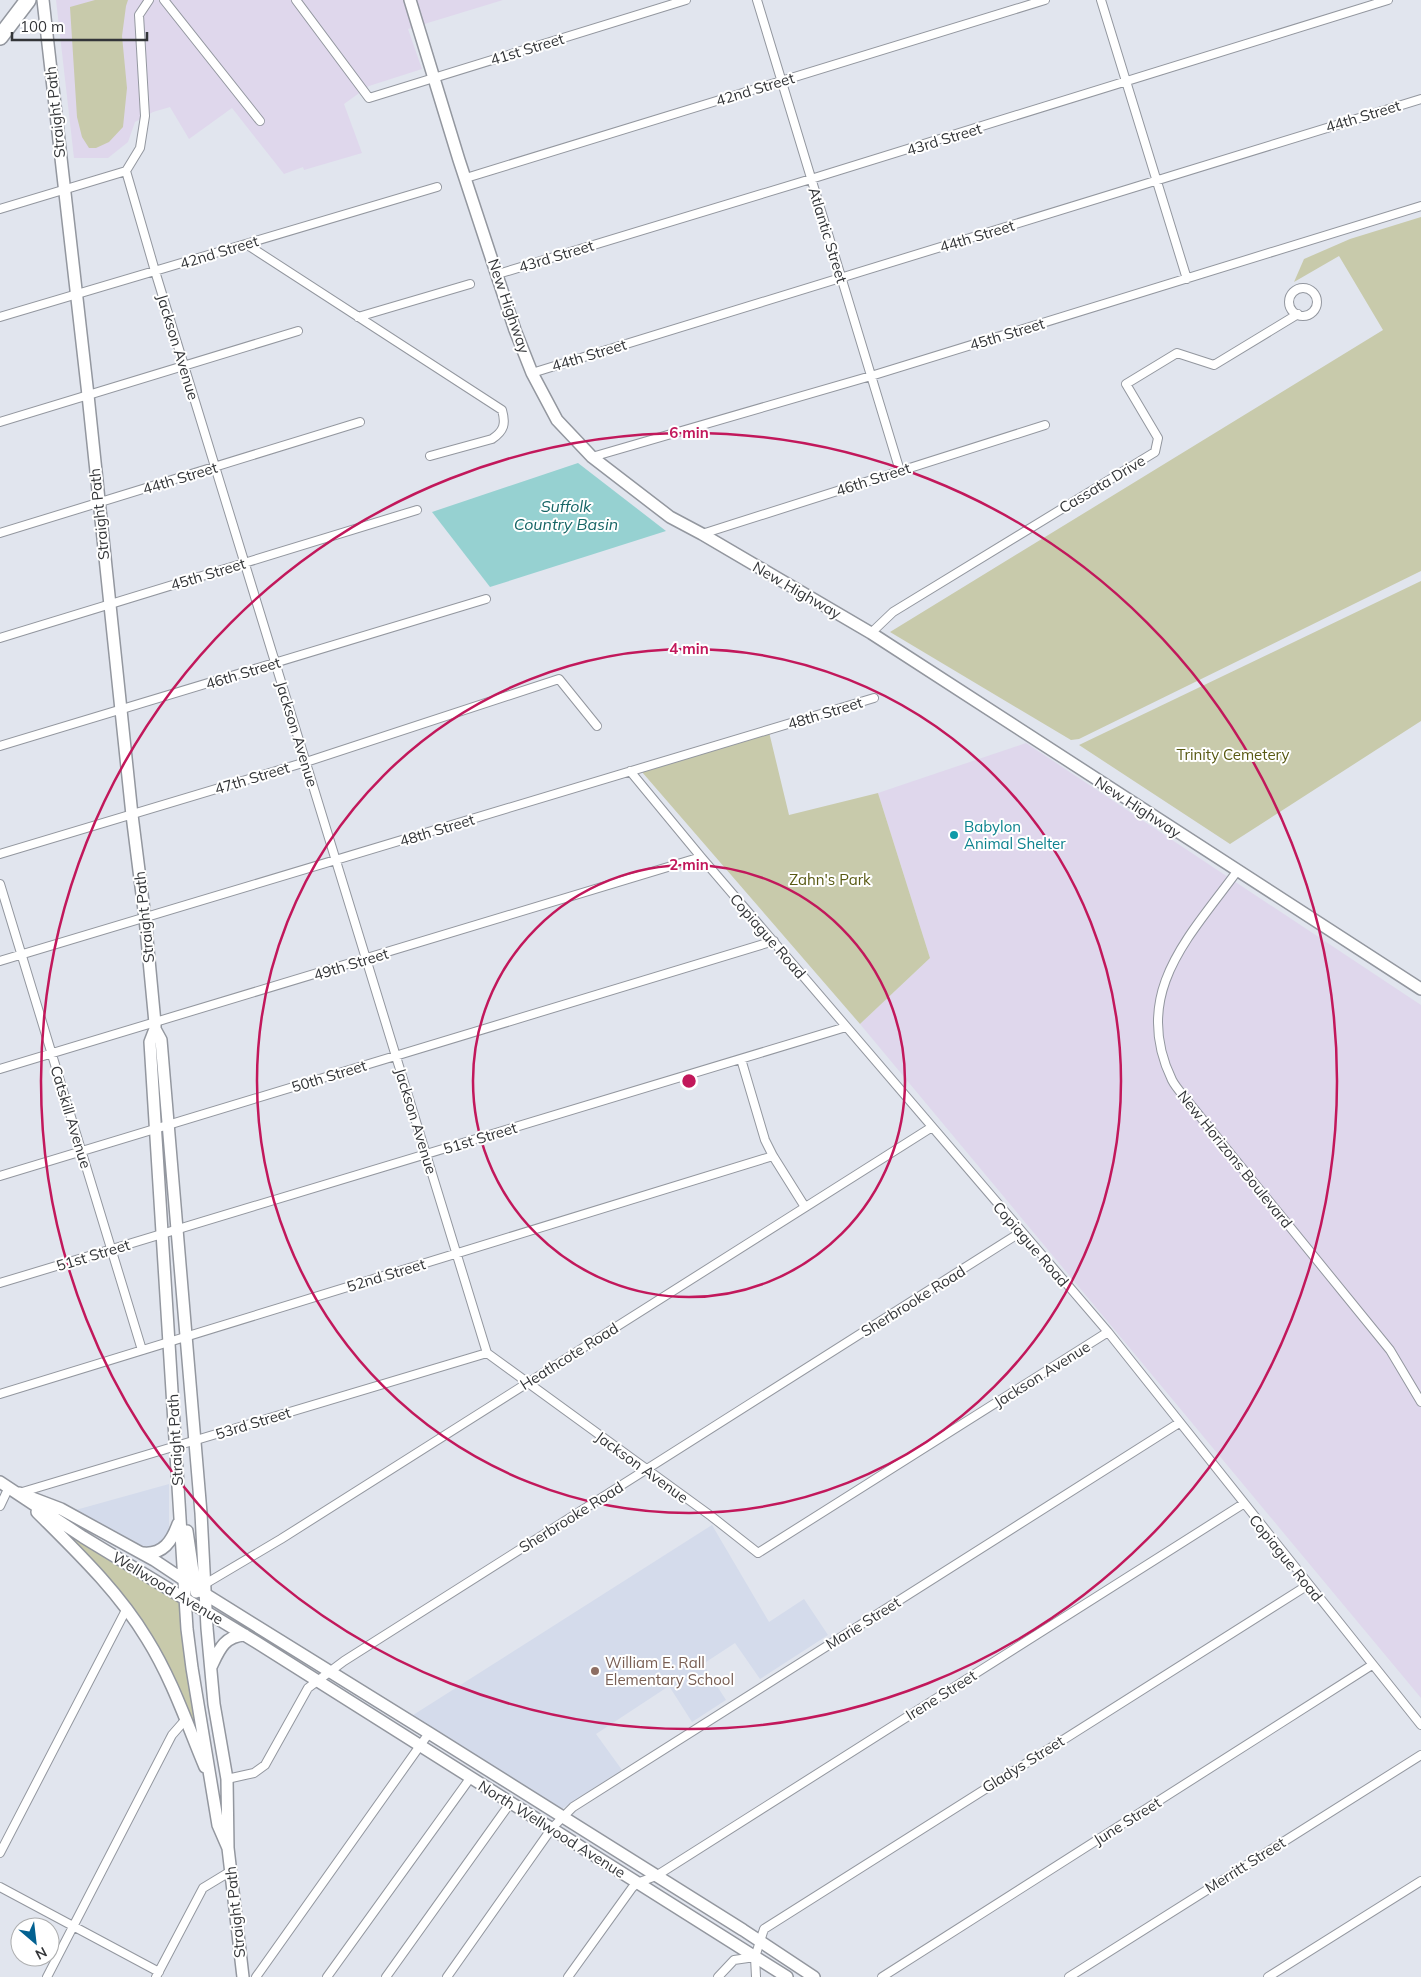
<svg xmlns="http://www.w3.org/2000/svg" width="1421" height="1977" font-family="Mulish,sans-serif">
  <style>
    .built { fill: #d4dbeb }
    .industrial { fill: #dfd7ec }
    .green { fill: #c8caab }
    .water { fill: #96d1d1 }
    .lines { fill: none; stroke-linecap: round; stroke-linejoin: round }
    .street-casing { stroke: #93979f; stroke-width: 10 }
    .secondary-casing { stroke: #93979f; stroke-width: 14 }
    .highway-casing { stroke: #93979f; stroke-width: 18 }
    .street { stroke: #fff; stroke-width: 8 }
    .secondary { stroke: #fff; stroke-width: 11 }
    .highway { stroke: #fff; stroke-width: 15 }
    .ring { fill: none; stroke: #c2185b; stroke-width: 2.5 }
    .culture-dot { fill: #0f9aa8; stroke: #fff; stroke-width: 2 }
    .education-dot { fill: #8d6e63; stroke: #fff; stroke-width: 2 }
    .labels { text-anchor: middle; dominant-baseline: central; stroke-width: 4; stroke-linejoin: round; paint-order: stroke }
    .street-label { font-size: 15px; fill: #333538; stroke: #fff }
    .park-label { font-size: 15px; fill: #585912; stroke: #fff }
    .culture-label { font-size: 15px; fill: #0d838f; stroke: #fff; text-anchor: start }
    .education-label { font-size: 15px; fill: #785e54; stroke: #fff; text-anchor: start }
    .water-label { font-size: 16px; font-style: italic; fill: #156465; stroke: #fff }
    .centre { fill: #c2185b; stroke: #fff; stroke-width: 2.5 }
    .ring-label { font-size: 15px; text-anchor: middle; font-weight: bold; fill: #c2185b; stroke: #fff; stroke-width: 4; stroke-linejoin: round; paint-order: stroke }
  </style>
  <rect width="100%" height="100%" fill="#e1e5ee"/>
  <path class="built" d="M169 1484V1536L148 1551 72 1511Z
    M712 1525 769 1622 804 1599 828 1635 760 1679 735 1643 703 1664 726 1700 692 1722 669 1686 596 1734 622 1770 560 1810 410 1717Z"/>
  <path class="industrial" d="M56 0H503L408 29 422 69 369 86 344 104 362 153 304 170 303 167 284 174 232 108 189 139 170 107 153 112 135 122 128 142 108 158H74Z
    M1026 743 1421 1005V1698L860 1024 930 958 878 793Z"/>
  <path class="green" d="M95 0H128L126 6 122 36 127 88 123 127 109 142 96 148H89L82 137 77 117 70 7Z
    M1421 217V571L1079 739 1071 740 890 632 1383 330 1339 256 1294 282 1304 259 1350 239Z
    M1421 581V721L1230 844 1079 745Z
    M769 732 789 815 878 793 930 958 860 1024 642 772Z
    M57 1526 181 1603C180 1653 194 1704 203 1753L168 1668Z"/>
  <path class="water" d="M578 463 666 531 490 587 432 512Z"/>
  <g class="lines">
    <g class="street-casing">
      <path id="street" d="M164 0 260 121
        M296 0 369 98 686 0
        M757 0 900 471
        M1101 0 1187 279
        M126 171 155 271 487 1353 711 1516 758 1553 1108 1332
        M466 178 1045 0
        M0 209 126 171 140 148 145 116 139 15 149 0
        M246 244 502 410C506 424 504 431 492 439L430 456
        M498 274 811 179 1388 0
        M1289 302a14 14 0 1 1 28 0a14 14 0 1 1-28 0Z
        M0 317 437 187
        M358 317 470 284
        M532 373 1421 99
        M0 422 298 331
        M592 457 871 376 1421 206
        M0 533 360 422
        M702 534 1045 425
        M871 633 893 612 1155 452 1158 438 1126 384 1177 353 1214 365 1298 314
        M0 638 417 510
        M0 746 486 599
        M630 771 701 857 1108 1332 1421 1725
        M0 854 306 762 559 679 597 726
        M1238 870C1190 936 1130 993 1172 1080 1176 1088 1184 1096 1190 1104L1390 1350 1421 1402
        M0 884 142 1350
        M0 961 874 698
        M741 1059 765 1140 773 1156 805 1207
        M0 1069 701 857
        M0 1176 774 941
        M0 1283 846 1027
        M0 1394 773 1156
        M19 1493 487 1353
        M0 1506 9 1487
        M205 1584 281 1539 932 1127
        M227 1779 254 1773 265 1765 308 1688 344 1661 1021 1232
        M0 1853 126 1610
        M0 1887 159 1972
        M47 1977 172 1735 186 1719
        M156 1977 203 1888 231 1871
        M256 1977 429 1733
        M327 1977 471 1777
        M386 1977 511 1802
        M447 1977 552 1828 573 1807 1179 1423
        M568 1977 632 1888 637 1883 656 1876 1243 1504
        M718 1977 734 1960 755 1957
        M756 1977 755 1957 764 1929 1308 1585
        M882 1977 1372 1665
        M1069 1977 1421 1755
        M1268 1977 1421 1881"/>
    </g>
    <g class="secondary-casing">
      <path id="secondary" d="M43 0 88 395 132 815 145 918 155 1023V1029L150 1042 187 1629 192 1668 218 1825 228 1848
        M410 0 459 160 515 330 532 373 557 420 592 457 670 517 702 534 871 633 1421 989
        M155 1029 161 1040 201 1513 207 1628 214 1704 227 1779 228 1848 243 1977
        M0 1482 83 1537 256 1642 787 1977
        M19 1493 61 1509 154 1560 205 1594 429 1733 743 1930 814 1977
        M37 1512C77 1552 118 1591 147 1639 172 1679 187 1724 205 1767
        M187 1531 196 1592
        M143 1553C163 1555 172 1541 178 1524
        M211 1667C219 1650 224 1636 245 1635"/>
    </g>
    <g class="highway-casing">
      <path id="highway" d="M0 37 28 0"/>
    </g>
    <use href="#street" class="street"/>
    <use href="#secondary" class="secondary"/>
    <use href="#highway" class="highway"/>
  </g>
  <g class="ring">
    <circle cx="689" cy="1081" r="216"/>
    <circle cx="689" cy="1081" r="432"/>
    <circle cx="689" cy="1081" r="648"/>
  </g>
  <circle class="culture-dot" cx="954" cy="835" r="5"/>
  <circle class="education-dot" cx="595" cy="1671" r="5"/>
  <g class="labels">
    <g class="street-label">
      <text transform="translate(527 49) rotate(-17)">41st Street</text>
      <text transform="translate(755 89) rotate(-17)">42nd Street</text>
      <text transform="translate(55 112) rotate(-96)">Straight Path</text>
      <text transform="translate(1363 116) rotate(-17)">44th Street</text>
      <text transform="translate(944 139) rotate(-17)">43rd Street</text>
      <text transform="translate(828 235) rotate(73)">Atlantic Street</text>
      <text transform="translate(977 236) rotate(-17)">44th Street</text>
      <text transform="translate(219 252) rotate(-17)">42nd Street</text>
      <text transform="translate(556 256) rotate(-17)">43rd Street</text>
      <text transform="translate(509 306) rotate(71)">New Highway</text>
      <text transform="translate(1007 334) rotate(-17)">45th Street</text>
      <text transform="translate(178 347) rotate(73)">Jackson Avenue</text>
      <text transform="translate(589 355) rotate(-17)">44th Street</text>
      <text transform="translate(180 478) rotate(-17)">44th Street</text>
      <text transform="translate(873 479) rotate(-18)">46th Street</text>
      <text transform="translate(1102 484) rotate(-31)">Cassata Drive</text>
      <text transform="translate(99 514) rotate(-96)">Straight Path</text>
      <text transform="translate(208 574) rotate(-17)">45th Street</text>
      <text transform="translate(797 590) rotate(30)">New Highway</text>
      <text transform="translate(243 673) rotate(-17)">46th Street</text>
      <text transform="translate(825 713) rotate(-17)">48th Street</text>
      <text transform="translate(297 734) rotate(73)">Jackson Avenue</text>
      <text transform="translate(252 778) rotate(-17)">47th Street</text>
      <text transform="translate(1138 807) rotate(33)">New Highway</text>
      <text transform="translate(437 830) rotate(-17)">48th Street</text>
      <text transform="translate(144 917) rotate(-96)">Straight Path</text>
      <text transform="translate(768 936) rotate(49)">Copiague Road</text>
      <text transform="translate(351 964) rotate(-17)">49th Street</text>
      <text transform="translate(329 1076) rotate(-17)">50th Street</text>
      <text transform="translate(71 1117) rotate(73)">Catskill Avenue</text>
      <text transform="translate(416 1121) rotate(73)">Jackson Avenue</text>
      <text transform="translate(480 1138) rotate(-17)">51st Street</text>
      <text transform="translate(1235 1159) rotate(51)">New Horizons Boulevard</text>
      <text transform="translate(1031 1244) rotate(49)">Copiague Road</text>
      <text transform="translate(93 1255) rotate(-17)">51st Street</text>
      <text transform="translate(386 1275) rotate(-17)">52nd Street</text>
      <text transform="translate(913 1301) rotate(-32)">Sherbrooke Road</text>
      <text transform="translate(569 1356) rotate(-32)">Heathcote Road</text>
      <text transform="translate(1042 1374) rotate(-32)">Jackson Avenue</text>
      <text transform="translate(253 1423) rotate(-17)">53rd Street</text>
      <text transform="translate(175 1440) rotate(-93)">Straight Path</text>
      <text transform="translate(642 1467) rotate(36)">Jackson Avenue</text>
      <text transform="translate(571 1517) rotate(-32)">Sherbrooke Road</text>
      <text transform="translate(1286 1558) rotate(51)">Copiague Road</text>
      <text transform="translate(168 1588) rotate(31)">Wellwood Avenue</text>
      <text transform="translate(863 1623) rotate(-32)">Marie Street</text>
      <text transform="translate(941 1695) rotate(-32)">Irene Street</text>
      <text transform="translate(1023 1764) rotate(-32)">Gladys Street</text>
      <text transform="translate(1127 1821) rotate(-32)">June Street</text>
      <text transform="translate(552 1829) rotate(32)">North Wellwood Avenue</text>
      <text transform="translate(1245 1865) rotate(-32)">Merritt Street</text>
      <text transform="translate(235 1912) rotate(-96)">Straight Path</text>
    </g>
    <g class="park-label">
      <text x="1233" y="754">Trinity Cemetery</text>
      <text x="830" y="879">Zahn's Park</text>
    </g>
    <g class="culture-label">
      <text x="964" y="826">Babylon<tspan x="964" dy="17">Animal Shelter</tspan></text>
    </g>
    <g class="education-label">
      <text x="605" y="1662">William E. Rall<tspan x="605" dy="17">Elementary School</tspan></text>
    </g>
    <g class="water-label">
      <text x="566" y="506">Suffolk<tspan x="566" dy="18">Country Basin</tspan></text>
    </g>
  </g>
  <circle cx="689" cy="1081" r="8" class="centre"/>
  <g class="ring-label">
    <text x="689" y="438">6 min</text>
    <text x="689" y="654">4 min</text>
    <text x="689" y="870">2 min</text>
  </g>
  <g transform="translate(35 1942) rotate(152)"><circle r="24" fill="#ffffff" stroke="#adaeaf"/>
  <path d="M0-4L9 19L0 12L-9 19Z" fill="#036191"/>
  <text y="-8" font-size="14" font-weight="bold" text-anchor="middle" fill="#333538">N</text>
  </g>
  <path d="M12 32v8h135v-8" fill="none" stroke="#333538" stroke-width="2.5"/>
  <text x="20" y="32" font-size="15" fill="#333538" stroke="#ffffff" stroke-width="4" paint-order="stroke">100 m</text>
</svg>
